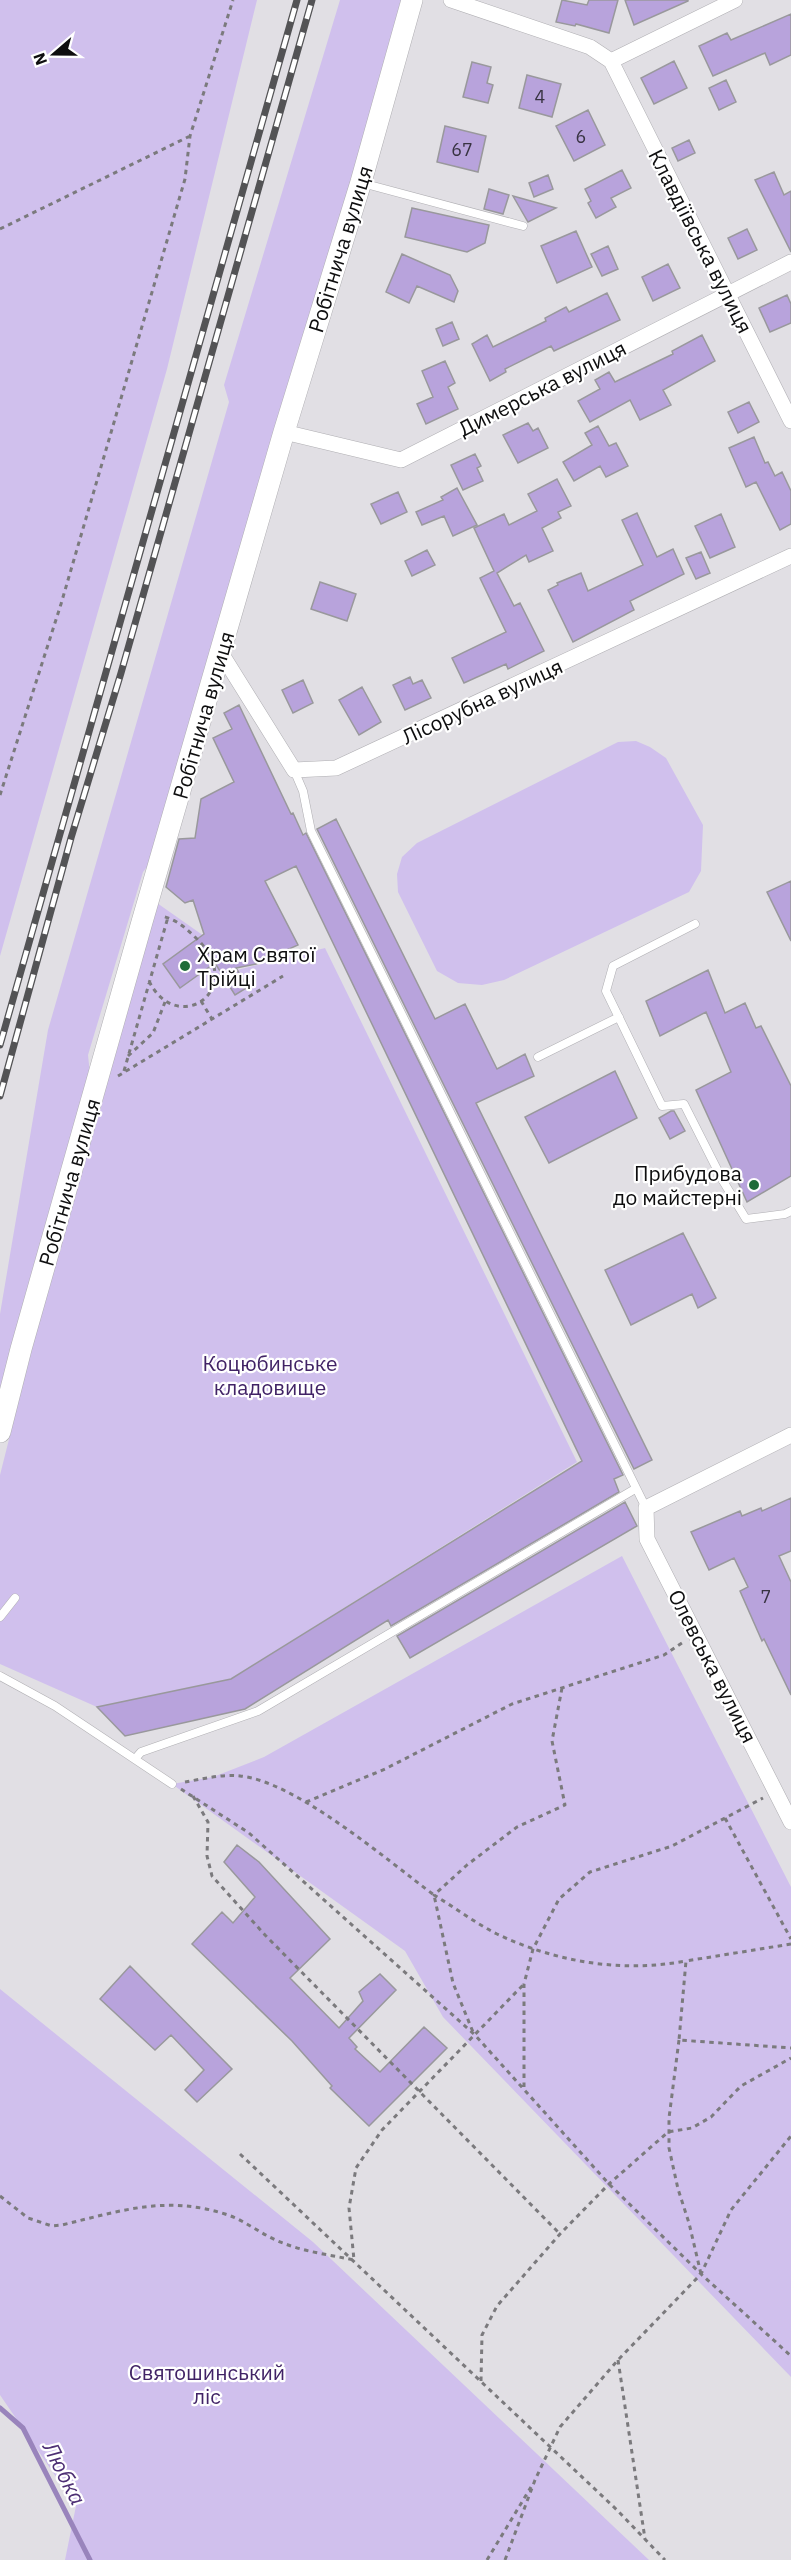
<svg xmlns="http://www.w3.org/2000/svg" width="791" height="2560" font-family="'IBM Plex Sans',sans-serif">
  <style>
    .green { fill: #d0c0ed }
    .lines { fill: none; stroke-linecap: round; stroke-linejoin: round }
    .stream { stroke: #9984bc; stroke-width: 5 }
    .building { fill: #b8a3dc; stroke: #99989c; stroke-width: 1.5 }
    .lane-casing { stroke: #b0afb3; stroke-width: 9 }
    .street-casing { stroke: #b0afb3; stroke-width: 16 }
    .secondary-casing { stroke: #b0afb3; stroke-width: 22 }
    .path { stroke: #7b7a7d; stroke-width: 3; stroke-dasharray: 4.5 4.5; stroke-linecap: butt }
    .lane { stroke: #fff; stroke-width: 8 }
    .street { stroke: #fff; stroke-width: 15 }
    .secondary { stroke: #fff; stroke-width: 21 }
    .rail-casing { stroke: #535355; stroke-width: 7 }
    .rail { stroke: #fff; stroke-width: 4.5; stroke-dasharray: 14; stroke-linecap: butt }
    .poi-dot { fill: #1f6b39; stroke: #fff; stroke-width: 2 }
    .labels { text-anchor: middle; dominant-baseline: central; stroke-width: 4.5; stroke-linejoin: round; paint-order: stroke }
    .number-label { font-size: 18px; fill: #383342 }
    .street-label { font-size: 21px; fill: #0e0e0f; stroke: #fff }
    .poi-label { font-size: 21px; fill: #0e0e0f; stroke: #fff; text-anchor: start }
    .park-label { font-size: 21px; fill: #412366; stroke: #fff }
    .water-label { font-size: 22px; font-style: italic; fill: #4d2f74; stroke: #fff }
  </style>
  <rect width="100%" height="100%" fill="#e1dfe4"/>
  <path class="green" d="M0 0H257L167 369 0 956Z
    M340 0H401L352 182 153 859 143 872 88 1055 90 1074 0 1414V1314L48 1030 229 402 224 385Z
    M636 741 650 747 666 758 703 825 701 871 689 892 504 980 482 985 458 983 437 971 398 892 397 874 402 857 417 843 618 742Z
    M157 903 204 936 229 972 325 948 577 1462 231 1679 97 1707 0 1664V1475L31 1352Z
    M622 1556 791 1887V2377L443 2017 405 1951 172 1784 213 1777 264 1757Z
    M0 1989 313 2242 649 2560H65L76 2506 0 2395Z"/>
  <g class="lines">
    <path class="stream" d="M0 2408 23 2428 90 2560"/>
  </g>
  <path class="building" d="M562 0 587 5 589 0H618L609 33 576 24 575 26 556 22Z
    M625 0H688V1L634 25Z
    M791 14V55L770 65 765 53 713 76 699 46 727 33 731 40Z
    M674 61 687 88 654 104 641 78Z
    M472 62 491 67 487 83 493 85 488 103 463 97Z
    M527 75 561 84 552 117 519 108Z
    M726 80 736 102 719 110 709 88Z
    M588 110 605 145 574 161 556 126Z
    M445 126 486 136 478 172 437 162Z
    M689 140 695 153 678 161 672 148Z
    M622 170 631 188 611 198 616 207 596 218 588 203 591 201 585 189Z
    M774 172 784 195 791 191V252L755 180Z
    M548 175 553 189 534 197 529 183Z
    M489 189 509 195 503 214 484 209Z
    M513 196 556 208 528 222Z
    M412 208 489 225 485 243 467 252 405 237Z
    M747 229 757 250 738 259 728 238Z
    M576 231 592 267 557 283 541 246Z
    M608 246 618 269 602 276 591 254Z
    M402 254 450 275 458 291 454 302 417 286 409 303 386 292Z
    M668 264 680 288 653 301 642 277Z
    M607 293 620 320 554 351 551 346 505 369 506 372 490 381 472 344 487 335 493 347 546 321 545 318 566 307 569 312Z
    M787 295 791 304V323L770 332 759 308Z
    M452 322 459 339 443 346 436 329Z
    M702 335 715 361 663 390 671 405 640 420 630 400 590 422 578 401 600 389 595 380 609 372 615 382 673 354 672 351Z
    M445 361 455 383 448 387 458 409 426 424 417 404 433 397 422 371Z
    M749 402 759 422 738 433 728 412Z
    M528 423 533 431 538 428 548 448 518 463 503 435Z
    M598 426 609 446 616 443 628 466 606 477 600 466 574 481 563 462 592 445 585 433Z
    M754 437 765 463 768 462 775 476 782 472 791 491V524L780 530 756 482 746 487 729 448Z
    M475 454 481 466 477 468 483 481 463 490 451 465Z
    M557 479 571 506 558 512 561 518 542 528 553 551 529 562 526 555 497 573 514 606 520 603 544 651 508 669 506 664 464 683 452 658 506 632 480 578 494 571 474 528 504 514 509 525 537 511 528 494Z
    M457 488 477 525 453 536 444 516 422 525 416 512 443 500 441 497Z
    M398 492 407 512 381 524 371 504Z
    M637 513 657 557 673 549 684 574 630 601 634 610 573 642 548 590 558 585 557 583 581 573 588 591 643 565 622 520Z
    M721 514 735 547 710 558 695 526Z
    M427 550 435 565 412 576 405 561Z
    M701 552 710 573 696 579 686 558Z
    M320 582 356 594 347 621 311 609Z
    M410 677 413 684 422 680 431 698 405 710 393 685Z
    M303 680 313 703 293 713 282 690Z
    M362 687 381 722 359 735 339 700Z
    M239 705 291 814 293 813 303 835 306 833 623 1475 614 1479 619 1492 391 1626 388 1620 245 1709 125 1736 97 1707 231 1679 582 1461 296 866 265 881 298 945 256 964 236 968 248 987 235 995 215 963 180 988 163 964 204 934 193 900 185 903 166 887 179 839 195 838 201 799 234 782 213 738 232 729 224 713Z
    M336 819 435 1019 465 1004 497 1069 525 1054 534 1076 476 1103 652 1460 634 1469 317 829Z
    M791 881V941L767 892Z
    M708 970 725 1013 745 1003 756 1028 761 1026 791 1086V1176L747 1202 696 1090 731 1072 706 1012 660 1036 646 1001Z
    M615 1071 637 1118 549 1163 525 1117Z
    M671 1111H674L685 1131 670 1139 659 1118Z
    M683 1233 716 1298 698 1308 692 1294 631 1325 605 1270Z
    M791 1498V1551L779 1556 791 1582V1695L764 1639 762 1641 740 1591 748 1587 734 1558 709 1570 691 1532 740 1511 742 1516 761 1508 762 1511Z
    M625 1502 637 1526 410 1658 397 1636Z
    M237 1845 259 1862 330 1939 290 1978 339 2028 363 2001 359 1992 380 1974 396 1990 349 2038 357 2047 355 2049 380 2072 424 2027 447 2048 369 2126 330 2088 332 2086 292 2041 192 1944 222 1912 233 1923 255 1897 224 1862Z
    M130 1966 232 2069 197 2102 185 2090 204 2070 171 2035 155 2050 100 1999Z"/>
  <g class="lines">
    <g class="lane-casing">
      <path id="lane" d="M362 183 523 226
        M294 770 303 791 311 831 646 1508
        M695 924 613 966 606 991 662 1106 684 1104 723 1181 746 1219 785 1214 791 1211
        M538 1057 619 1017
        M0 1617 15 1598
        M0 1676 55 1706 172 1784
        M135 1759 141 1752 258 1711 635 1489"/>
    </g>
    <g class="street-casing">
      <path id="street" d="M451 0 590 47 611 61 791 421
        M611 61 735 0
        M284 432 401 460 791 262
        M221 653 294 770 336 768 791 556
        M791 1435 646 1508 647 1539 791 1822"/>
    </g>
    <g class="secondary-casing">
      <path id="secondary" d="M0 1432 21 1349 142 922 284 432 361 182 412 0"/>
    </g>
    <path class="path" d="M0 229 190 136
      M0 795 61 604 185 179 190 136 233 0
      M149 981C177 1038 249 989 196 938 186 928 177 920 162 916
      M201 1001 212 1019
      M128 1056 153 1033 165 1002
      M124 1071 168 917
      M118 1076 283 976
      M562 1688 552 1741 565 1805 517 1827 467 1865 434 1895C454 1907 475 1923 497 1934 556 1962 621 1973 686 1961
      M185 1782C202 1779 222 1774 240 1776 295 1781 387 1860 434 1895L453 1983 473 2032
      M181 1789 249 1833 475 2035 609 2184 701 2274 791 2356
      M193 1796 208 1822 207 1856 212 1876 265 1935 560 2234
      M306 1802 385 1769 512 1704 664 1655 682 1643
      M725 1818 791 1939
      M791 1944 686 1961 679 2040 791 2048
      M679 2040 669 2118V2148L678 2189 689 2223 701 2274
      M524 2087V1984L533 1949 559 1899 590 1872 672 1846 763 1798
      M240 2154 617 2510 665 2560
      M0 2196 28 2218 52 2226 62 2225C120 2211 166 2195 225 2214 245 2220 263 2236 283 2243 305 2252 331 2255 354 2260L349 2208 356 2168 382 2130 524 1984
      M618 2360 645 2539
      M481 2381 482 2335 497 2306 560 2234 609 2184 668 2132 692 2128 711 2117 741 2086 791 2058
      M487 2560 531 2487
      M505 2560 535 2480 560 2427 618 2360 701 2274 731 2210 791 2136"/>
    <use href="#lane" class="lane"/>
    <use href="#street" class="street"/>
    <use href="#secondary" class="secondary"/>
    <g class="rail-casing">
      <path id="rail" d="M0 1045 297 0
        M0 1096 71 838 121 673 312 0"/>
    </g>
    <use href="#rail" class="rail"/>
  </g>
  <g class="poi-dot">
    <circle cx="185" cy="966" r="6"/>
    <circle cx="754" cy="1185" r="6"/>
  </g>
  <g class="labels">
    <g class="number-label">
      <text x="540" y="96">4</text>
      <text x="581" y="136">6</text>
      <text x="462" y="149">67</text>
      <text x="766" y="1596">7</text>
    </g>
    <g class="street-label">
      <text transform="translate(701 241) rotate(63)">Клавдіївська вулиця</text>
      <text transform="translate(340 249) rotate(-73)">Робітнича вулиця</text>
      <text transform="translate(542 388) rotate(-27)">Димерська вулиця</text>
      <text transform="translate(482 701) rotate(-25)">Лісорубна вулиця</text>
      <text transform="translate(203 715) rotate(-74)">Робітнича вулиця</text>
      <text transform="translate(69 1182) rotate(-74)">Робітнича вулиця</text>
      <text transform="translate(713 1666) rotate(63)">Олевська вулиця</text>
    </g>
    <g class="poi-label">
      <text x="197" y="954">Храм Святої<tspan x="197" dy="24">Трійці</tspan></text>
      <text x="742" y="1173" text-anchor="end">Прибудова<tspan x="742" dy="24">до майстерні</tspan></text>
    </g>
    <g class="park-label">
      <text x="270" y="1363">Коцюбинське<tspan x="270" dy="24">кладовище</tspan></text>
      <text x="207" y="2372">Святошинський<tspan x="207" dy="24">ліс</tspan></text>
    </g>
    <g class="water-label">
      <text transform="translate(65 2473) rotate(63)">Любка</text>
    </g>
  </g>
  <g transform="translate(54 54) rotate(250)" stroke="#ffffff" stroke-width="4.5" paint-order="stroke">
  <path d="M0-4.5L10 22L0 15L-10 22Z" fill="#0e0e0f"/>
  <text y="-9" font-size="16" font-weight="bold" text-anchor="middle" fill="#0e0e0f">N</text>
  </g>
</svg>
